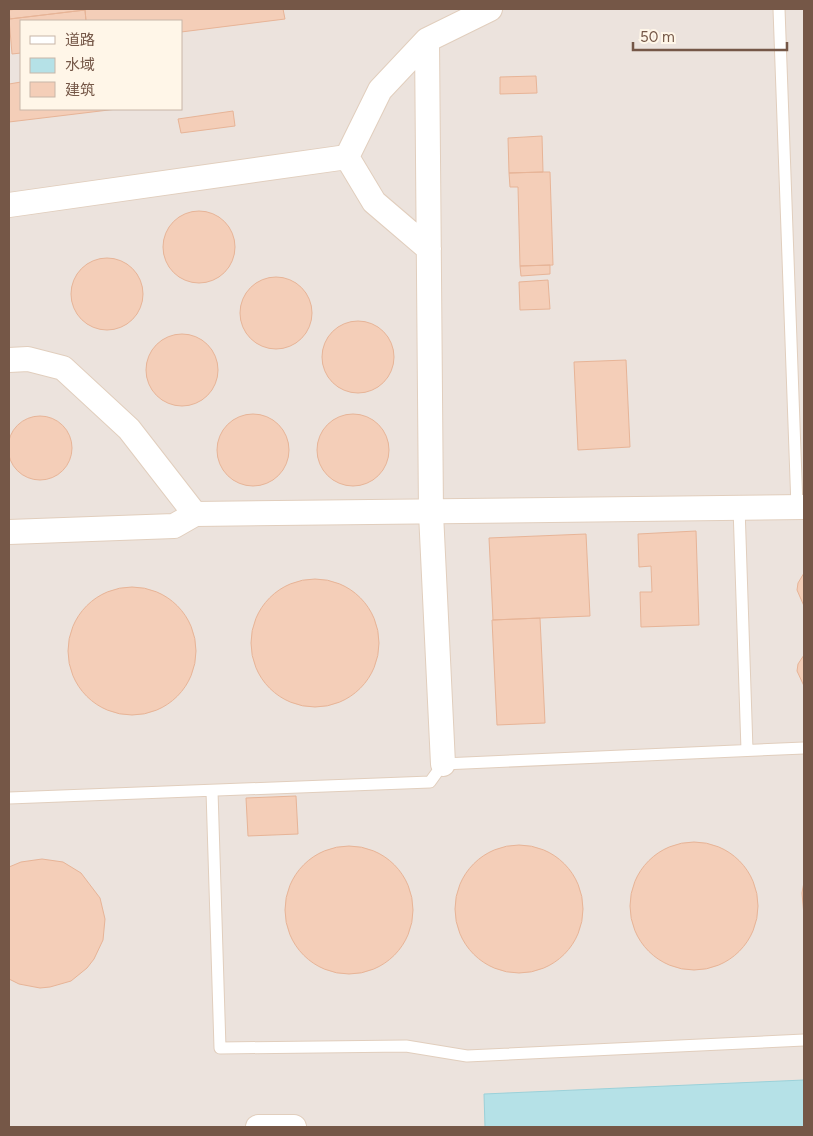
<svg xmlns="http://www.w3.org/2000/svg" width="813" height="1136" font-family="Figtree,'Noto Sans SC',sans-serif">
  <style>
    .industrial { fill: #ece3dd; fill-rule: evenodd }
    .water { fill: #b5e1e7; stroke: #9bd1d9 }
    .building { fill: #f4ceb8; stroke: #e7b497 }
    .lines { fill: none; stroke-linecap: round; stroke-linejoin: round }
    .lane-casing { stroke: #e1cebd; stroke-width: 13 }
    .street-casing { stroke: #e1cebd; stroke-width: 26 }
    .lane { stroke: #fff; stroke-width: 11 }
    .street { stroke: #fff; stroke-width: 24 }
  </style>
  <rect width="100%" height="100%" fill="#fdf2e1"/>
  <path class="industrial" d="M9 9H804V1127H9ZM21 21H181V109H21Z"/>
  <path class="water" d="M804 1080V1127H485L484 1094Z"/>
  <path class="building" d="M18 9H283L285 19 181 32V21H86L85 10 10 19 9 10Z
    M85 10 86 21H21V53L12 54 9 19Z
    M536 76 537 93 500 94V77Z
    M21 82V109H117L9 122V84Z
    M233 111 235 126 181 133 178 119Z
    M542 136 543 172 509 173 508 138Z
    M543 172H550L553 265 520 266 518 187H510L509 173Z
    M163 247a36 36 0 1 1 72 0a36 36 0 1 1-72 0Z
    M71 294a36 36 0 1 1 72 0a36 36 0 1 1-72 0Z
    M550 265V274L521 276 520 266Z
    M240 313a36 36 0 1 1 72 0a36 36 0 1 1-72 0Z
    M548 280 550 309 520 310 519 282Z
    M322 357a36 36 0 1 1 72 0a36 36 0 1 1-72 0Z
    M146 370a36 36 0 1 1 72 0a36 36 0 1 1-72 0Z
    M626 360 630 447 578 450 574 362Z
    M317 450a36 36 0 1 1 72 0a36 36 0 1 1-72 0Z
    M217 450a36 36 0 1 1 72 0a36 36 0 1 1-72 0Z
    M8 448a32 32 0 1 1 64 0a32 32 0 1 1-64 0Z
    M696 531 699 625 641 627 640 592H652L651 566 639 567 638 534Z
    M586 534 590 616 493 620 489 538Z
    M804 573V606L797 590 798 583Z
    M251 643a64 64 0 1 1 128 0a64 64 0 1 1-128 0Z
    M68 651a64 64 0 1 1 128 0a64 64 0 1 1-128 0Z
    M540 618 545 723 497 725 492 620Z
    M804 655V686L797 671 798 664Z
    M296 796 298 834 248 836 246 798Z
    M630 906a64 64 0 1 1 128 0a64 64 0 1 1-128 0Z
    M455 909a64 64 0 1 1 128 0a64 64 0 1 1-128 0Z
    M285 910a64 64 0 1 1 128 0a64 64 0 1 1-128 0Z
    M42 859 63 862 81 873 100 898 105 919 103 940 94 959 87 968 71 981 50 987 40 988 19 984 9 979V867L21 862Z
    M804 882V916L802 893Z"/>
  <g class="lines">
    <g class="lane-casing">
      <path id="lane" d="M779 9 797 507
        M739 507 747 750
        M212 791 220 1048 406 1046 467 1056 804 1040
        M9 798 430 782 443 764 804 748"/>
    </g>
    <g class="street-casing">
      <path id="street" d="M427 40 380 90 347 157 374 202 429 249
        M9 205 347 157
        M9 360 28 359 63 368 129 429 195 514
        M9 532 174 526 195 514 804 507
        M443 764 431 513 427 40 490 9
        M258 1127H294"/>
    </g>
    <use href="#lane" class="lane"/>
    <use href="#street" class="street"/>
  </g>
  <rect width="813" height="1136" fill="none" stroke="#755747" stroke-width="20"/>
  <rect x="20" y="20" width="162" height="90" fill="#fff6e8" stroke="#c8b6a8"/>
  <rect x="30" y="36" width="25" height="8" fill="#ffffff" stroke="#c8b6a8"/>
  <text x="65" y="45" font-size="15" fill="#755747">道路</text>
  <rect x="30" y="58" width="25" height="15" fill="#b5e1e7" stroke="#c8b6a8"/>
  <text x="65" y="70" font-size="15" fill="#755747">水域</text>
  <rect x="30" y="82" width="25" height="15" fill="#f4ceb8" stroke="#c8b6a8"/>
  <text x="65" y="95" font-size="15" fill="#755747">建筑</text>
  <path d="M633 42v8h154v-8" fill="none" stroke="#755747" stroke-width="2.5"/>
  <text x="640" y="42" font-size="15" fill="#755747" stroke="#fff6e8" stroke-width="4" paint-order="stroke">50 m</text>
</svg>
